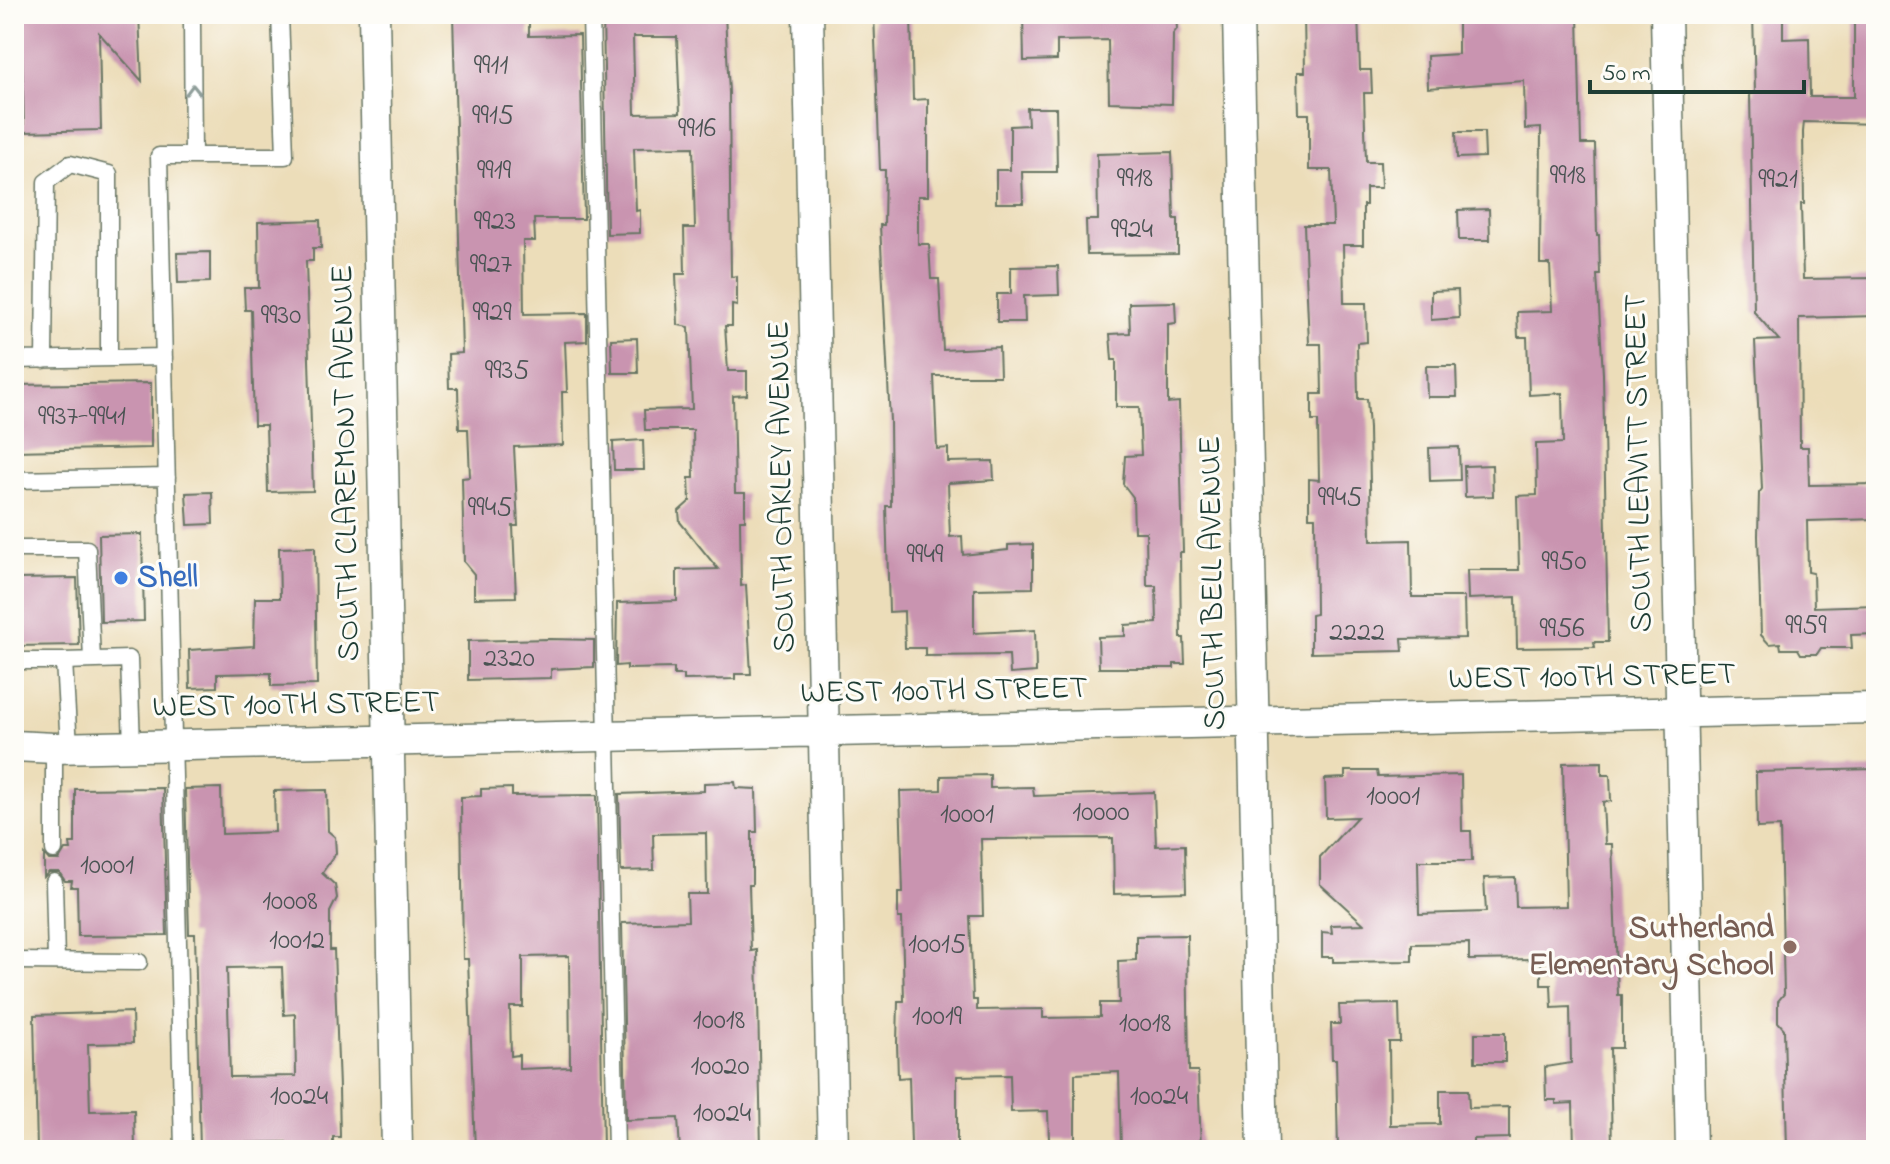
<svg xmlns="http://www.w3.org/2000/svg" width="1890" height="1164" font-family="'Indie Flower',sans-serif">
  <style>
    .building { fill: #c994b0; fill-rule: evenodd }
    .lines { fill: none; stroke-linecap: round; stroke-linejoin: round }
    .service-casing { stroke: #677563; stroke-width: 19 }
    .minor-casing { stroke: #677563; stroke-width: 33 }
    .service { stroke: #fff; stroke-width: 16 }
    .minor { stroke: #fff; stroke-width: 30 }
    .oneway { stroke: #8f9e9a }
    .shop-dot { fill: #3f7fe0; stroke: #fdfcf7; stroke-width: 3 }
    .education-dot { fill: #8d6e63; stroke: #fdfcf7; stroke-width: 3 }
    .labels { text-anchor: middle; dominant-baseline: central; stroke-width: 6; stroke-linejoin: round; paint-order: stroke }
    .number-label { font-size: 28px; fill: #4a5353 }
    .street-label { font-size: 32px; fill: #1f3d34; stroke: #fdfcf7 }
    .shop-label { font-size: 32px; font-weight: bold; fill: #366cbe; stroke: #fdfcf7; text-anchor: start }
    .education-label { font-size: 32px; font-weight: bold; fill: #785e54; stroke: #fdfcf7; text-anchor: end }
  </style>
  <rect width="100%" height="100%" fill="#fdfcf7"/>
  <filter id="ink" filterUnits="userSpaceOnUse"><feTurbulence type="fractalNoise" baseFrequency=".0125" numOctaves="2"/><feDisplacementMap in="SourceGraphic" scale="16" xChannelSelector="R" yChannelSelector="G"/><feConvolveMatrix kernelMatrix="1 2 1 2 8 2 1 2 1" color-interpolation-filters="sRGB"/></filter>
  <filter id="wash" filterUnits="userSpaceOnUse"><feTurbulence type="fractalNoise" baseFrequency=".006" numOctaves="4" result="noise"/><feDisplacementMap in="SourceGraphic" scale="32" xChannelSelector="R" yChannelSelector="G"/><feGaussianBlur stdDeviation="1.8" result="paint"/><feColorMatrix in="noise" values="0 0 0 0 0 0 0 0 0 0 0 0 0 0 0 0 0 1.4 0 .05"/><feComposite in="paint" operator="in"/></filter>
  <g filter="url(#wash)">
    <rect width="100%" height="100%" fill="#ecddb9"/>
    <g id="blocks">
      <path class="building" d="M21 14H139L142 81 99 33 101 130 24 132Z
        M453 14H529V36L580 35 584 219H534L535 241H523L524 314 587 313V341L565 342 567 392H562L563 445 514 447 518 526H513L516 597 474 598V574L464 562 462 478 470 477 468 429H459L458 388H449L448 354 462 353Z
        M603 14H725L729 93 731 277 737 276V306L732 305V326H725L728 371H747V395L733 396 735 493H745V520H740L741 586 746 585 751 674H735V679L684 680V675H674V668L627 669V665L616 666 617 603 677 601V570L718 569 680 522 679 511 690 501 689 478H694L693 430H645L644 410 692 409 689 327 678 325 676 274H685L684 228H695L693 147 634 148 636 211 640 210V233L607 234ZM633 37H677L680 113 635 114Z
        M874 14H911L913 100 928 99V196H918V244H929L931 279H939L943 350 999 347 1000 376H934L937 449 948 448V462L993 461 994 480 948 483 950 537 962 536 963 555 1008 550V545L1033 544V588L974 589V633L1035 630 1036 672 1010 674 1009 655 925 656V648H905L904 611 889 612 886 506H891L890 421 880 225H884L885 170H880Z
        M1023 14H1176L1177 29 1173 34 1172 104 1109 102 1108 40 1057 41V60L1024 61Z
        M1304 14H1358L1360 70H1371L1372 93H1364L1366 162H1380L1381 188H1366V205H1363V245H1343L1344 303H1366L1367 342 1357 343 1358 399H1367L1369 429 1371 541 1411 540 1412 597H1464L1465 638 1402 639 1403 651 1311 653V615L1316 614 1315 517H1309V479L1319 480 1318 421H1312V394H1322L1321 344H1309L1304 225H1333L1331 170H1309V114H1299L1298 72H1305Z
        M1503 14H1578L1581 144H1595L1597 235H1599L1600 275H1597L1603 374 1608 642H1594L1595 647 1517 648 1516 597 1468 599 1467 570H1519L1517 496 1537 495 1536 444 1563 443 1562 393 1529 395 1527 337H1518L1517 312 1552 311 1550 264H1540L1541 128 1525 129 1524 81 1428 88 1427 56 1458 54V21H1503Z
        M1753 14H1783V39L1809 38 1810 97H1854V14H1876V124L1804 122 1803 132 1804 204H1801L1803 279 1876 278V316L1799 318 1800 447H1808L1809 485 1876 484V519L1807 521 1808 572 1813 573 1814 607 1876 605V634L1851 635 1852 648H1821L1817 654H1801L1798 649H1781L1780 643 1769 644 1761 635 1758 536 1759 493 1762 489 1755 341 1779 340 1754 312 1750 94 1755 93Z
        M1027 108H1056L1057 172H1022L1023 203H996V170H1010V126L1028 125Z
        M1456 132H1484L1485 157 1457 158Z
        M1172 152 1174 219H1178V254L1087 255 1086 220H1098L1097 154Z
        M1489 209 1490 240H1459L1458 210Z
        M320 220 321 248H313V261H306L313 491 268 492 266 425H254L251 310H245L244 288H259L258 222Z
        M210 252V282L178 283 177 253Z
        M1058 266 1059 295 1024 296 1025 322H997V294H1011V267Z
        M1458 290 1459 318 1431 320V291Z
        M1175 302 1176 323 1168 324V403L1179 402 1183 552H1180L1181 638H1184L1185 664H1174V668H1099L1098 637 1125 636V625L1157 623 1156 586H1147L1146 532H1134L1133 497 1123 484 1125 456 1141 455 1139 407H1116V360H1112L1110 334 1130 333 1129 303Z
        M637 338 638 373H612L611 339Z
        M1426 366H1456L1457 397H1427Z
        M151 383V448L14 451V385Z
        M643 440 644 470H614L613 442Z
        M1459 447 1460 480 1430 481 1429 448Z
        M1492 465 1493 496 1465 497 1464 466Z
        M212 492 213 524 188 525 186 493Z
        M142 534 144 621 101 622 99 535Z
        M315 547 317 685 271 686V673L217 674V687L190 688 189 650 254 646 255 598H280L279 548Z
        M77 578 79 645 16 646 15 579Z
        M550 639 594 640V667L551 669V678L468 680V641Z
        M1602 762V775H1610L1611 801 1603 802 1605 844H1612L1618 995H1622V1048H1610L1612 1150H1574L1573 1103 1556 1104V1100H1546L1545 1067 1571 1063 1570 1007 1552 1008 1551 985H1541V959L1469 960V943L1412 944V961L1333 962V957H1322V932L1332 933 1331 925 1364 924 1320 884V857L1357 817 1326 818 1325 779 1345 778V771H1377L1378 777 1461 775 1462 831H1471L1472 861H1418L1419 914 1486 912 1484 878 1515 877 1516 907 1566 906 1563 763Z
        M1874 769 1876 1150H1787L1784 1029 1778 1022V1001L1784 994 1780 827 1757 828 1756 772Z
        M990 775V788L1033 787 1034 796 1154 792 1156 846 1185 845 1186 892 1114 894 1113 838 981 839 983 916H970L973 1000H977V1010L1043 1009V1018L1100 1017V1003H1119L1118 961 1136 960V936L1187 935 1189 1071H1198L1201 1148 1121 1150 1119 1072 1075 1074V1140H1049L1048 1111 1011 1112 1010 1075 957 1076V1144L911 1145 909 1077 898 1078 897 1043 898 1001H904L902 918H898V893H903L900 791 941 790V776Z
        M735 782 736 788 756 789 757 832H752V885H749L751 951 757 950 761 1150H680L678 1118 626 1120 622 923 688 921 687 894H707L706 833 653 834 654 870 621 871 619 794 704 791V783Z
        M163 788 167 935 78 936 77 887H71L72 881H65L59 872H49L44 877V854L49 860H59L65 850H71L70 843H75V789Z
        M221 788 222 834 275 832 274 791 327 790 328 831 335 837 336 853 322 873 335 885 337 898 330 912V950H334L339 1088 340 1137H333V1150H287L286 1142 232 1143 233 1150H200L195 934H189L185 789ZM282 967 284 1015 295 1014 296 1076 230 1077 227 968Z
        M512 788V796L597 795 603 1150H475L468 959H463L461 797 481 796V789ZM569 956 570 1067 519 1069V1055L511 1056 510 1007H523V957Z
        M1399 1004 1400 1042H1389L1390 1125 1440 1124V1090H1468L1469 1108 1509 1107V1138L1473 1139V1150H1338L1336 1059H1332L1331 1024H1340L1339 1005Z
        M132 1012 133 1043 88 1044 90 1111 134 1110 135 1150H37L34 1015Z
        M1475 1033H1505V1062H1475Z"/>
    </g>
  </g>
  <g filter="url(#ink)">
    <use href="#blocks" fill-opacity="0" stroke="#677563" stroke-width="2"/>
    <g class="lines">
      <g class="service-casing">
        <path id="service" d="M591 14 616 1150
          M192 23 193 156
          M14 360 164 357
          M44 360 46 182 70 164 109 174V358
          M14 480 167 477
          M14 549H87L92 660
          M14 661H64L69 747
          M64 661 129 659 132 746
          M54 748V850
          M54 882 56 961
          M14 961 139 962
          M183 1150 159 156H285L280 14"/>
      </g>
      <g class="minor-casing">
        <path id="minor" d="M374 14 397 1150
          M808 14 833 1150
          M1238 14 1263 1150
          M1666 14 1691 1150
          M14 746 54 748 1876 708"/>
      </g>
      <use href="#service" class="service"/>
      <use href="#minor" class="minor"/>
    </g>
    <defs><path id="oneway-chevron" d="M-2-3.5L2.5 0L-2 3.5" fill="none" stroke-width="1.6" stroke-linecap="round" stroke-linejoin="round" transform="scale(2)"/></defs>
    <use class="oneway" href="#oneway-chevron" transform="translate(193 90) rotate(-91)"/>
  </g>
  <circle class="shop-dot" cx="121" cy="578" r="8"/>
  <circle class="education-dot" cx="1790" cy="947" r="8"/>
  <g class="labels">
    <g class="number-label">
      <text x="491" y="66">9911</text>
      <text x="493" y="116">9915</text>
      <text x="697" y="129">9916</text>
      <text x="494" y="171">9919</text>
      <text x="1568" y="176">9918</text>
      <text x="1135" y="179">9918</text>
      <text x="1778" y="180">9921</text>
      <text x="495" y="222">9923</text>
      <text x="1132" y="230">9924</text>
      <text x="491" y="265">9927</text>
      <text x="492" y="313">9929</text>
      <text x="281" y="316">9930</text>
      <text x="507" y="371">9935</text>
      <text x="82" y="417">9937-9941</text>
      <text x="1340" y="498">9945</text>
      <text x="490" y="508">9945</text>
      <text x="925" y="555">9949</text>
      <text x="1564" y="562">9950</text>
      <text x="1806" y="626">9959</text>
      <text x="1562" y="629">9956</text>
      <text x="1357" y="633">2222</text>
      <text x="509" y="659">2320</text>
      <text x="1393" y="797">10001</text>
      <text x="1101" y="813">10000</text>
      <text x="967" y="815">10001</text>
      <text x="107" y="866">10001</text>
      <text x="290" y="902">10008</text>
      <text x="297" y="941">10012</text>
      <text x="937" y="945">10015</text>
      <text x="937" y="1017">10019</text>
      <text x="719" y="1021">10018</text>
      <text x="1145" y="1024">10018</text>
      <text x="720" y="1067">10020</text>
      <text x="299" y="1097">10024</text>
      <text x="1159" y="1097">10024</text>
      <text x="722" y="1114">10024</text>
    </g>
    <g class="street-label">
      <text transform="translate(347 463) rotate(-91)">SOUTH CLAREMONT AVENUE</text>
      <text transform="translate(1640 463) rotate(-91)">SOUTH LEAVITT STREET</text>
      <text transform="translate(783 487) rotate(-91)">SOUTH OAKLEY AVENUE</text>
      <text transform="translate(1214 583) rotate(-91)">SOUTH BELL AVENUE</text>
      <text transform="translate(1592 678) rotate(-1)">WEST 100TH STREET</text>
      <text transform="translate(944 692) rotate(-1)">WEST 100TH STREET</text>
      <text transform="translate(296 706) rotate(-1)">WEST 100TH STREET</text>
    </g>
    <g class="shop-label">
      <text x="137" y="578">Shell</text>
    </g>
    <g class="education-label">
      <text x="1774" y="929">Sutherland<tspan x="1774" dy="37">Elementary School</tspan></text>
    </g>
  </g>
  <rect width="1890" height="1164" fill="none" stroke="#fdfcf7" stroke-width="48"/>
  <path d="M1590 80v12h214v-12" fill="none" stroke="#1f3d34" stroke-width="4"/>
  <text x="1602" y="80" font-size="24" fill="#1f3d34" stroke="#fdfcf7" stroke-width="6" paint-order="stroke">50 m</text>
</svg>
